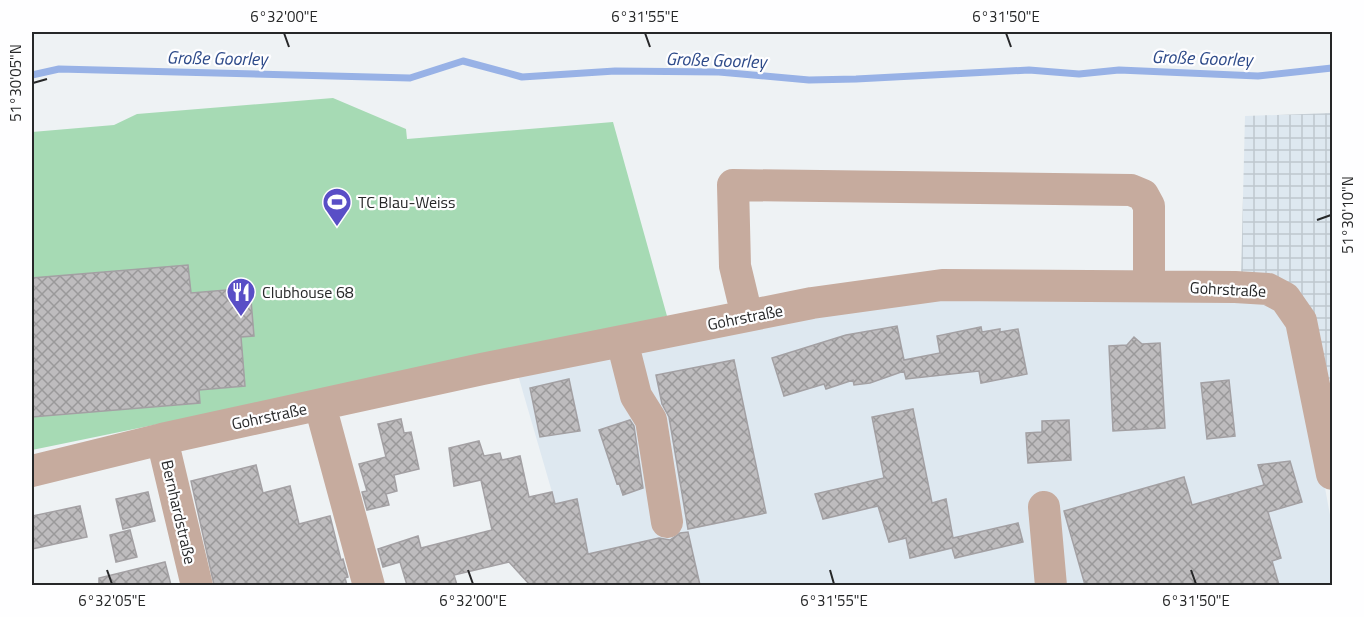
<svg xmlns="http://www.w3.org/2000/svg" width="1364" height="617" font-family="'Titillium Web',sans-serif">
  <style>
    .built { fill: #dee8f0 }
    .industrial { fill: url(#industrial-grid) }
    .park { fill: #a6dab4 }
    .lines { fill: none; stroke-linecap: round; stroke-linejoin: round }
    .stream { stroke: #98b2e6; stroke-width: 7 }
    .building { fill: url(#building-cross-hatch); stroke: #a3a0a3; stroke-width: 1.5 }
    .minor { stroke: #c6ab9e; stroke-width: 32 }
    .ticks { fill: none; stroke: #262728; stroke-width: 2 }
    .labels { text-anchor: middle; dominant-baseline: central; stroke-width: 4.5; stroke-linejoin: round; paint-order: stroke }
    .poi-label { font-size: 16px; fill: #262728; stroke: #fefeff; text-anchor: start }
    .street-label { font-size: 16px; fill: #262728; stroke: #fefeff }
    .water-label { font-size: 18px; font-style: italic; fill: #2d4a89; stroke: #fefeff }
    .neatline { fill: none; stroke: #262728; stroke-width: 2 }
    .ticks-label { font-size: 15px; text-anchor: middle; fill: #262728 }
  </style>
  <defs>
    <pattern id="industrial-grid" width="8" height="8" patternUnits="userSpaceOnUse" patternTransform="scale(1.5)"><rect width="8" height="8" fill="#dee8f0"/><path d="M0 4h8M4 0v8" fill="none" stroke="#bec7ce"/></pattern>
    <pattern id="building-cross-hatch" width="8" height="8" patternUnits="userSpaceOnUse" patternTransform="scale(1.5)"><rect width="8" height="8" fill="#bebcbe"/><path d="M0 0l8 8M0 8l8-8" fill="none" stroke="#9a999a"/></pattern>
  </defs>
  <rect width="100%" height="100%" fill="#eef2f4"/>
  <path class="built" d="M937 293 1265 302 1289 322 1310 406 1332 526V585H572L552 492 518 375Z"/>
  <path class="industrial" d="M1332 113V469L1295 316 1241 278 1245 116Z"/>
  <path class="park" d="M333 98 406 129 407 139 613 122 667 316 577 338 32 450V132L114 125 137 114Z"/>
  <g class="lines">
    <path class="stream" d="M32 75 59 69 410 78 463 61 522 77 615 71 719 72 809 80 856 79 1029 70 1079 74 1119 70 1258 76 1332 68"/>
  </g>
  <path class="building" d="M188 265 191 293 250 288 254 336 241 337 245 386 199 390 200 403 32 417V278Z
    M897 326 904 360 940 353 937 336 981 327 982 332 1000 329V332L1018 329 1027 374 981 383 979 371 906 379 904 371 870 383 854 385 853 380 826 389 824 384 784 396 772 358 846 335Z
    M1134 337 1142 344 1160 343 1165 428 1113 431 1109 346 1127 345Z
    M734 360 766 513 688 529 669 417 662 404 656 375Z
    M569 379 580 431 540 437 530 388Z
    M1229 380 1235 436 1207 439 1201 383Z
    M913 409 932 503 946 499 953 538 1018 523 1023 542 955 558 952 548 910 558 906 538 889 542 878 506 823 519 815 494 884 478 872 417Z
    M401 419 404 433 411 432 419 469 394 475 397 491 386 494 389 505 367 510 362 492 367 491 359 464 386 457 378 424Z
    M630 420 634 426 643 488 623 495 619 483 617 484 599 430Z
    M1069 420 1071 460 1028 463 1026 433 1042 432V421Z
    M479 441 484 456 500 453 502 460 520 456 529 497 552 492 555 504 577 499 588 554 659 538 670 540 680 533 688 532 700 585H530L509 562 454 575 457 585H407L400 562 383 567 378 549 418 536 421 548 492 530 481 480 454 486 449 448Z
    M1290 461 1302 502 1268 512 1281 558 1272 561 1279 585H1085L1064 511 1184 477 1192 505 1264 485 1258 465Z
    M256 465 263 493 290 486 299 524 330 516 341 560 343 559 348 577 345 578 347 585H214L191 481Z
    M148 492 155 521 123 529 116 499Z
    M80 506 87 537 32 549V516Z
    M130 530 137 557 116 562 110 535Z
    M165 562 171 585H99V578Z"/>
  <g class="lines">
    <path class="minor" d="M747 316 735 266 733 185 1131 190 1143 195 1149 206V286
      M622 341 636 396 651 420 667 522
      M320 405 369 586
      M162 439 197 586
      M32 471 162 439 482 369 812 303 942 285 1235 287 1268 289 1285 298 1301 321 1332 474
      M1044 507 1051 586"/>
  </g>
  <path class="ticks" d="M284 33 289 47M645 33 650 47M1006 33 1011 47M33 83 47 79M1317 220 1331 215M107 570 112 584M468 570 473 584M830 570 834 584M1191 570 1196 584"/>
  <defs>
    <g id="stadium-pin" transform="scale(1.5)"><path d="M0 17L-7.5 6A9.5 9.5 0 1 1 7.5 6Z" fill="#594ec6" stroke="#fefeff"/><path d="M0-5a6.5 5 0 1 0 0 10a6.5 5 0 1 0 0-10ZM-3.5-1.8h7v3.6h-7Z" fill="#fff"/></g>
    <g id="restaurant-pin" transform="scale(1.5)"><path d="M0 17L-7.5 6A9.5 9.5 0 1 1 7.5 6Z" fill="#594ec6" stroke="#fefeff"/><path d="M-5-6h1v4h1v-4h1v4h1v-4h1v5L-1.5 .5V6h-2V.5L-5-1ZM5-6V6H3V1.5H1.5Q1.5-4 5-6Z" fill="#fff"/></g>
  </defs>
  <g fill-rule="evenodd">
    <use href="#stadium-pin" x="337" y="202"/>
    <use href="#restaurant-pin" x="241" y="292"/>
  </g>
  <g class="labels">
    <g class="poi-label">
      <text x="358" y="202">TC Blau-Weiss</text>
      <text x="262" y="292">Clubhouse 68</text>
    </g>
    <g class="street-label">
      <text transform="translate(1228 289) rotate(3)">Gohrstraße</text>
      <text transform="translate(745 317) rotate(-11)">Gohrstraße</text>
      <text transform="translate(269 416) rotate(-12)">Gohrstraße</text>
      <text transform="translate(179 512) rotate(77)">Bernhardstraße</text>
    </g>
    <g class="water-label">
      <text transform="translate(217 58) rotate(1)">Große Goorley</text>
      <text transform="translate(1202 58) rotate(2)">Große Goorley</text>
      <text transform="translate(716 60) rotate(2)">Große Goorley</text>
    </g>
  </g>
  <rect width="1364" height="617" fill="none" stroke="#fefeff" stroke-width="66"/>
  <rect x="33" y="33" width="1298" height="551" class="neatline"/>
  <g class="ticks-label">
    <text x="284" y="22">6°32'00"E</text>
    <text x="645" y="22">6°31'55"E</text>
    <text x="1006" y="22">6°31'50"E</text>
    <text transform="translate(16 83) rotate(-90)" y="5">51°30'05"N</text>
    <text transform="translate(1348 215) rotate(-90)" y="5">51°30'10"N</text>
    <text x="112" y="606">6°32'05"E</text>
    <text x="473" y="606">6°32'00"E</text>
    <text x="834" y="606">6°31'55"E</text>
    <text x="1196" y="606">6°31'50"E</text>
  </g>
</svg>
